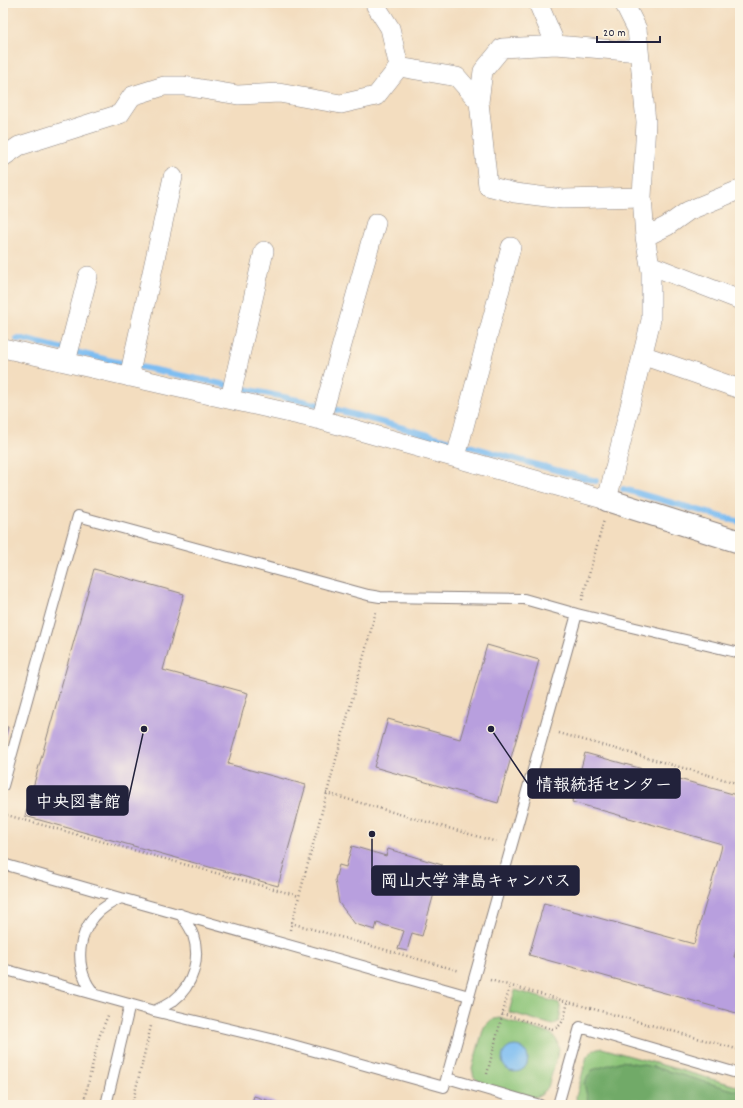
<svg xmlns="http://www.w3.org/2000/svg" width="743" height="1108" font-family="Dekko,'Klee One',sans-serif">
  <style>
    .green { fill: #8cc478; stroke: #57735a }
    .forest { fill: #71aa68; stroke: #4a6652 }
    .water { fill: #7dbdf2; stroke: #507096 }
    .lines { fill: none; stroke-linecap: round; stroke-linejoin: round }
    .stream { stroke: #7dbdf2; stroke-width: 6 }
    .building { fill: #b89fde }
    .service-casing { stroke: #8a807d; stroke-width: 12 }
    .minor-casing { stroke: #8a807d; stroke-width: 20 }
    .tertiary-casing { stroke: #8a807d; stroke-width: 24 }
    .path { stroke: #8a807d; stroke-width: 2.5; stroke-dasharray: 1 3; stroke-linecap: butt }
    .service { stroke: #fff; stroke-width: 10 }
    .minor { stroke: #fff; stroke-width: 19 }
    .tertiary { stroke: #fff; stroke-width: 22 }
    .leader { fill: none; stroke: #22223b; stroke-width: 1.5 }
    .callout-dot { fill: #22223b; stroke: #fcf5e5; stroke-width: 1.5 }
    .callout { fill: #22223b; stroke: #22223b; stroke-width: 1.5 }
    .callout-label { font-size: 17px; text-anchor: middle; font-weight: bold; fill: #fff }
  </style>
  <rect width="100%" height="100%" fill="#fcf5e5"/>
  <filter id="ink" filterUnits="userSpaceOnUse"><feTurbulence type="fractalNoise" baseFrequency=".025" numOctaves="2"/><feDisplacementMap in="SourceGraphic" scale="8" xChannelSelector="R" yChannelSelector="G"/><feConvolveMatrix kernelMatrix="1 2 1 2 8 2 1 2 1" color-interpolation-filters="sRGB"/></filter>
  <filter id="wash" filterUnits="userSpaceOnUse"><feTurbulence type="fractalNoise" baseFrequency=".012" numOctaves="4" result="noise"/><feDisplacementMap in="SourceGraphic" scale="16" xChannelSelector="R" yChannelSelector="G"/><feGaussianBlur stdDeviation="0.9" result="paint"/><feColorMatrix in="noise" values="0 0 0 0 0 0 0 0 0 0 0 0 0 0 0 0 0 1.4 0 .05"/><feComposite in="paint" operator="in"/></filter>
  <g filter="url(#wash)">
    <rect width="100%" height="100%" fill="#f3ddbf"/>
    <path class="green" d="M515 990 559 1003 561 1010 559 1021 553 1025 509 1012Z
      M499 1018 552 1034 557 1041 559 1049 548 1087 541 1095 532 1098 481 1084 474 1077 472 1068 484 1027 491 1020Z
      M602 1048 740 1087V1105H577L576 1097 587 1056 594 1050Z"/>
    <path class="forest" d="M622 1061 654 1067 740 1092V1105H597L588 1101 584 1083 592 1070Z"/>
    <path class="water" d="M502 1059a13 13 0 1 1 26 0a13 13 0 1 1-26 0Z"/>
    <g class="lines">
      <path class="stream" d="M17 339H23L108 360 312 403 596 481
        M623 489 740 522"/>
    </g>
    <g id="blocks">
      <path class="building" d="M94 569 184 594 163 670 248 693 228 764 306 785 278 886 25 816Z
        M487 645 539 660 498 803 374 767 388 719 460 739Z
        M3 726 8 727 3 745Z
        M585 753 740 796V935L734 957 740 958V1014L529 955 544 903 694 944 721 850 722 844 572 802Z
        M352 846 386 856 388 849 442 865 422 936 412 933 407 951 398 949 404 931 377 923 375 930 355 924 339 903 335 880 339 865 346 867Z
        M254 1096 283 1105H251Z"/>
    </g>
  </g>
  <g filter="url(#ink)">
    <use href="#blocks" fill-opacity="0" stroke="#8a807d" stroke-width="1"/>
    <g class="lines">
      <g class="service-casing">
        <path id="service" d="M3 786 78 516 368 595 380 597 524 599 577 614 740 653
          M3 864 121 898
          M3 969 154 1011 271 1039 444 1087 475 975 577 614
          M94 994C92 990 88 986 86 981 76 960 79 935 94 917 101 908 111 903 121 898L469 996
          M154 1011C161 1008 167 1005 173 1001 193 986 201 958 193 935 190 927 185 920 180 914
          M447 1078 540 1105
          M106 1105 130 1004
          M558 1105 580 1027 740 1074"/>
      </g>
      <g class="minor-casing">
        <path id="minor" d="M375 3 376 6 390 28 399 67
          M538 3 556 45
          M399 67 457 77 479 102 488 186 515 193 563 199 642 197
          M479 102 483 71 502 48 556 45 639 52
          M3 157 19 146 120 114 132 96 164 86H184L238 95 279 93 341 104 376 96 399 67
          M645 237 667 226 688 211 734 192 740 190
          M650 265 740 300
          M3 348 321 420 607 500 651 320V271L645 237 642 197 646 122 637 29 624 3
          M642 355 740 389
          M66 362 88 276
          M129 377 173 177
          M230 399 264 251
          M321 420 376 223
          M456 457 511 247"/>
      </g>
      <g class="tertiary-casing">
        <path id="tertiary" d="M607 500 740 542"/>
      </g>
      <path class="path" d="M582 600 604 520
        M559 733 740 784
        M326 793 497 842
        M3 814 299 896
        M291 923 460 971
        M290 930 376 611
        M490 980 740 1050
        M502 1014 553 1029C565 1026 565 1012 568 1002
        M487 1074 510 985
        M83 1105 99 1037 109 1013
        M132 1105 151 1026"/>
      <use href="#service" class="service"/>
      <use href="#minor" class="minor"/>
      <use href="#tertiary" class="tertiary"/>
    </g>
  </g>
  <path class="leader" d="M491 729L528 784M144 729L128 801M372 834L372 880"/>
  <g class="callout-dot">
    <circle cx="491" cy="729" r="4"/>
    <circle cx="144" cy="729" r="4"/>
    <circle cx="372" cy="834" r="4"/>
  </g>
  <g class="callout">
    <rect x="528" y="769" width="152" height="29" rx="4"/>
    <rect x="27" y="786" width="101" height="29" rx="4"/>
    <rect x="372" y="866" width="207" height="29" rx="4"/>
  </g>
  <g class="callout-label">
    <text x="604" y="790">情報統括センター</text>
    <text x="78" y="807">中央図書館</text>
    <text x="476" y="886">岡山大学 津島キャンパス</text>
  </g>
  <rect width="743" height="1108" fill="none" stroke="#fcf5e5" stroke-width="16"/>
  <path d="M597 36v6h63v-6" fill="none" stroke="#22223b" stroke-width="2"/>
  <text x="603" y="36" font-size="12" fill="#22223b" stroke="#fcf5e5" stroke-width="3" paint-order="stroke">20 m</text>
</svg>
